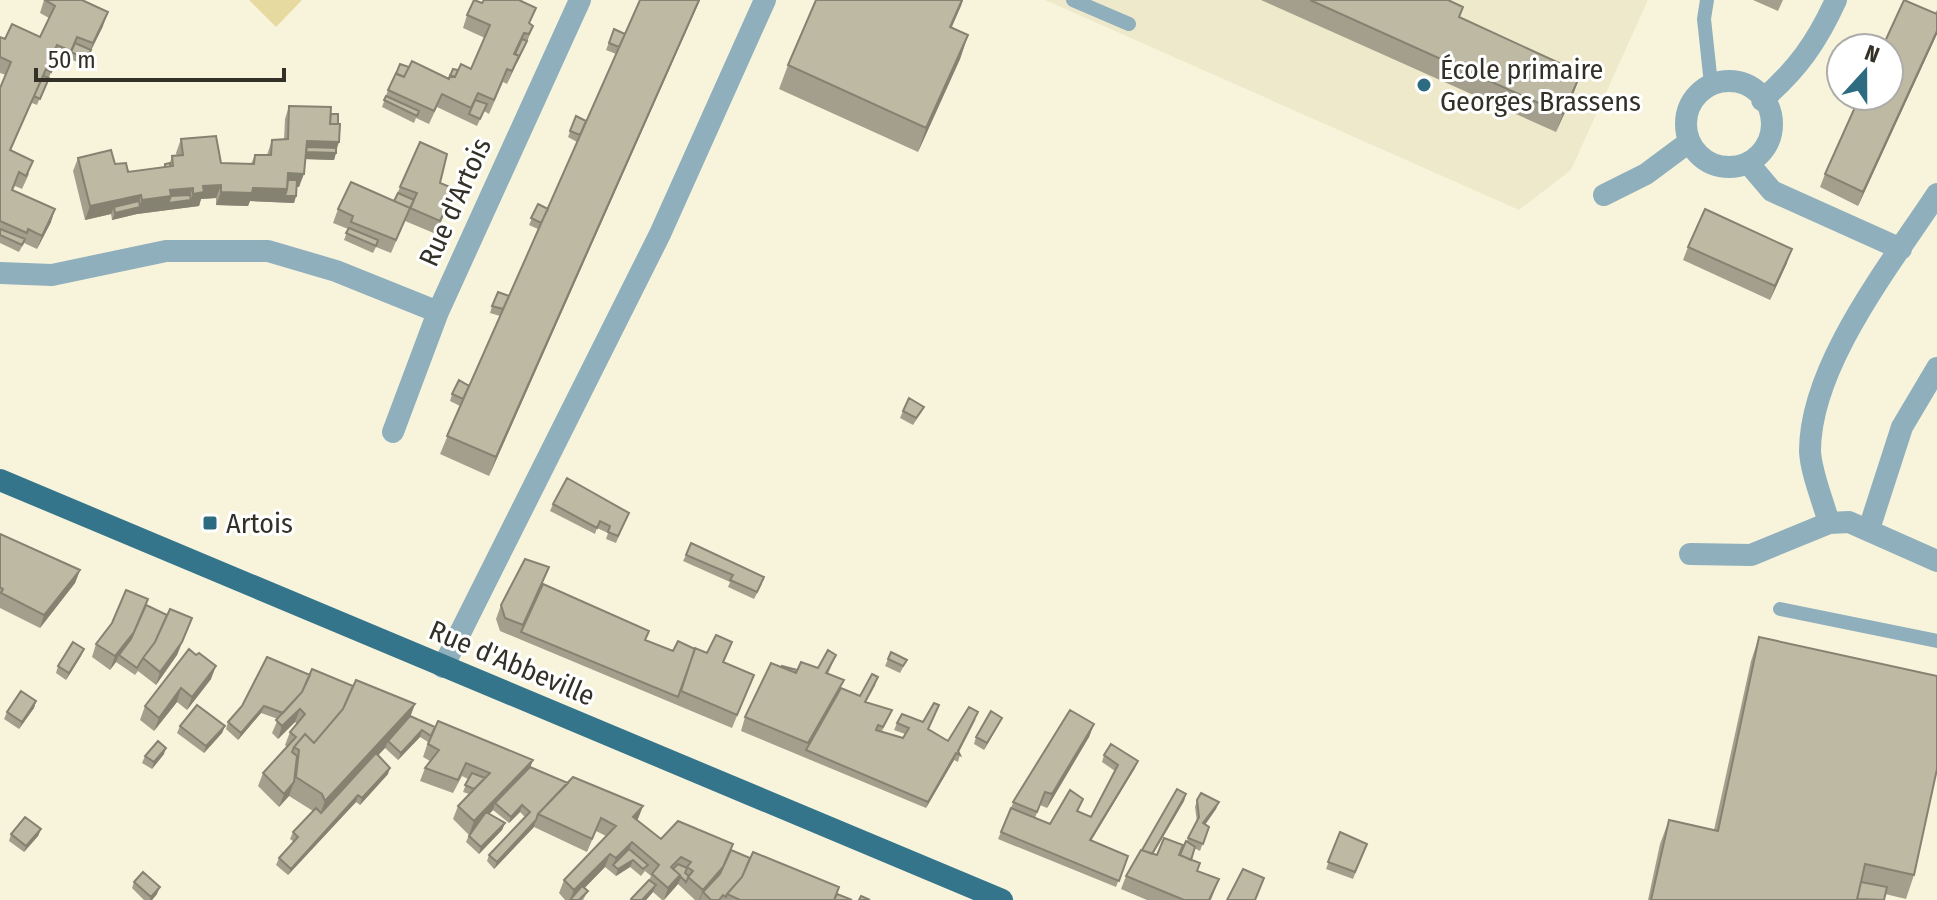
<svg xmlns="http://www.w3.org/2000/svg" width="1937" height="900" font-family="'Fira Sans Condensed',sans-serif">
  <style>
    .built { fill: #efe9cb }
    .green { fill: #e7daa0 }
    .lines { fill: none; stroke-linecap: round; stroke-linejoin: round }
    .service { stroke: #8fafbc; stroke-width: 14 }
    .minor { stroke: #8fafbc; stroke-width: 22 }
    .primary { stroke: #34758c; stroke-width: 22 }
    .wall { fill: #a39f8c }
    .shaded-wall { fill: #858272 }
    .building { fill: #beb9a3; stroke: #858272; stroke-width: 2 }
    .poi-dot { fill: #2c6b80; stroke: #fff; stroke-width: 3 }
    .labels { text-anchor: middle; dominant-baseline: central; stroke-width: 6; stroke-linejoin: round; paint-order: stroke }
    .poi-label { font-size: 28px; fill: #323027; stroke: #fff; text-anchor: start }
    .street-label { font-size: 28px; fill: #323027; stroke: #fff }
  </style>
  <rect width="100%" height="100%" fill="#f8f4dc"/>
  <path class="built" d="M1045 0H1648L1571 170 1519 210Z"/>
  <path class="green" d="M249 0H302L276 27Z"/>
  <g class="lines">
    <path class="service" d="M1073 0 1129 24
      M1707 0 1704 19 1711 84
      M1780 609 1937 641"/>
    <path class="minor" d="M1686 124a43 43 0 1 1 86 0a43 43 0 1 1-86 0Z
      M1762 100C1797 70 1817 42 1836 0
      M1749 164 1772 191 1901 249
      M1604 195 1646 174 1689 142
      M0 273 52 275 166 251H268L336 271 438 312
      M393 432 438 312 580 0
      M1829 523C1823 501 1811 473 1810 451 1810 365 1891 264 1937 194
      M1869 529 1902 427 1937 368
      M1690 554 1751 555 1829 523 1849 522 1937 561
      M443 667 660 234 765 0"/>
    <path class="primary" d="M0 480 1002 900"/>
  </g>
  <path class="wall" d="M44 0 103 26 84 65 68 58 66 64 52 58 51 60 56 61 37 105 32 103V101L11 150 29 174 22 189 15 186 13 190 51 222 37 249 24 243 19 252 0 243V88L6 75 0 73V37L5 39 40 37 49 18 40 13Z
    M640 0H700L489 476 440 454 460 406 450 401 452 394 469 386 500 316 490 313 492 306 509 296 538 229 529 225 538 204 548 209 577 142 568 137 576 116 586 121 616 54 606 50 614 29 625 34Z
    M816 0H963L952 27 968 35 960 59 918 152 779 89 788 65Z
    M1261 0H1448L1463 7 1459 18 1574 92 1556 132Z
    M1753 0H1783L1778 11Z
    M1937 10V34L1858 206 1820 187 1825 174Z
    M467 15 530 24 533 26 507 84 503 82 489 114 484 111 477 126 437 107 429 124 416 118 414 123 382 107 388 90 409 67 449 79 458 70 471 69 485 38 463 28Z
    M289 106 331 114 338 124 339 142 334 160 306 159 299 187H297L296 196 294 203 250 201 248 206 216 205V198L201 199 199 206 137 214 112 220 111 214 85 220 73 171 78 158 115 164 128 169 130 172 163 168 165 164 170 163 172 156H177L176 153 181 139 221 163 251 164 255 155H267L272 140H284L285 119Z
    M420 142 440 183 455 189 436 234 405 221 407 216 391 253 376 247 373 253 344 240 348 229 333 223 338 209 394 201Z
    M1688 247 1787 263 1770 300 1683 260Z
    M924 407 921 413 913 425 900 418 903 411Z
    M553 504 629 513 616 543 606 539 608 533 597 528 595 534 550 511Z
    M0 534 80 570 75 583 40 628 0 608Z
    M686 555 762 584 754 599 728 587 730 582 683 561Z
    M543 584 646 640 673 651 695 649 707 653 727 655 724 662 754 675 732 728 500 631 496 619 501 605Z
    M146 605 167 615 192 618 177 655 156 685 138 671 135 675 116 662 110 670 92 657 96 644Z
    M1759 637 1914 875 1906 899 1885 894 1884 900H1648L1660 844 1669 820 1714 830 1751 661Z
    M196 655 211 679 187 710 177 702 154 731 140 720 145 706Z
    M836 655 828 674 841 688 860 696 876 684 866 702 892 710 882 731 903 738 905 734 894 730 897 723 923 722 939 705 929 729 948 741 976 719 959 752 960 755 958 762 954 760 926 808 741 731 745 717 782 667 797 670 818 668Z
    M81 656 66 680 56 673 58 666Z
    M888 659 907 660 900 673 885 666Z
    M310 675 353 686 415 704 410 716 435 727 533 760 530 767 568 783 643 806 637 820 661 839 731 850 852 900H695L678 884 664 900H662L653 892 646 900H631L649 880 651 876 645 871 641 876 630 867 616 876 605 867 584 888 588 891 583 900H565L559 893 564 880 606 836 596 831 587 852 534 827 494 869 487 861 489 855 525 817 520 812 509 823 493 810 489 814 505 823 502 830 479 854 466 842 469 835 453 819 458 806 469 794 463 792 468 779 462 776 453 793 420 781 425 768 430 761 423 757 428 742 420 737 398 760 385 748 378 755 388 774 360 805 356 802 288 875 276 865 279 858 294 842 290 839 293 832 313 811 289 796 279 807 258 786 263 773 287 747 285 745 290 732 297 724 295 722 278 739 272 733 278 719 261 713 238 740 226 729 228 722Z
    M36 701 34 708 19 729 4 719 7 712Z
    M999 724 984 750 974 744 976 737Z
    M1094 724 1089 737 1047 808 1040 805 1035 818 1050 824 1083 799 1078 811 1091 817 1115 771 1102 762 1104 755 1135 768 1091 841 1128 856 1116 887 998 839 1015 798Z
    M180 726H225L222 733 204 753 177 733Z
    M164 754 152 769 142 763 145 756Z
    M1186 794 1184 801 1153 854 1157 855H1179L1197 822 1195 807 1197 800 1219 802 1216 809 1205 825 1209 827 1200 851 1194 848 1191 860 1197 871 1219 879 1211 900H1147L1121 889 1126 876 1142 850Z
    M41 829 38 836 24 852 9 841 11 834Z
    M1340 832 1367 844 1353 879 1326 869Z
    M134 882 157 894 152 900H144L132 888Z"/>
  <path class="shaded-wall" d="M699 0H700L489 476 496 457Z
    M962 0H963L961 6 941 50 950 27Z
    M108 12 103 26 88 56 93 43Z
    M533 26 528 39 507 84 512 71Z
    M1937 31V34L1858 206 1863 192Z
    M968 35 960 59 918 152 926 128Z
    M1581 73 1574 92 1556 132 1563 114Z
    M307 141 339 142 334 153H336L334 160 302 159Z
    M288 173 304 174 299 187 286 186Z
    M221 185 216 198 201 199 199 206 137 214 112 220 115 213 114 207 111 214 85 220 90 206 141 195 137 208 139 207 142 200 170 190 193 188 188 200H191L193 194 203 186Z
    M253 188 287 189 296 196 294 203 250 201 248 206 216 205 221 192Z
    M55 209 51 222 37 249 42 236Z
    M1792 249 1787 263 1770 300 1775 286Z
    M80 570 75 583 40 628 44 615Z
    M192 618 177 655 156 685 160 672Z
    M134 632 129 646 119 655 116 662 110 670 115 656Z
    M84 649 81 656 66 680 69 673Z
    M216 666 211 679 187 710 192 697Z
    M181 688 177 702 154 731 159 718Z
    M36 701 34 708 19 729 22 722Z
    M415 704 408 723 388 741 385 748 318 820 325 801Z
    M264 706 261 713 238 740 241 733Z
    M300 709 295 722 278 739 282 726Z
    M1002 718 999 724 984 750 987 743Z
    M1094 724 1089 737 1047 808 1052 794Z
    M225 726 222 733 204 753 206 746Z
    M422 730 420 737 398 760 401 753Z
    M166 748 164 754 152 769 154 762Z
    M956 753 954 760 926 808 928 802Z
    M533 760 528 773 495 803 493 810 469 835 474 821Z
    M1138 761 1135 768 1087 847 1090 840Z
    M390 768 388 774 360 805 362 798Z
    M294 782 289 796 279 807 284 794Z
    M1186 794 1184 801 1146 866 1149 860Z
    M358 795 356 802 288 875 291 869Z
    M1219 802 1216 809 1201 830 1203 823Z
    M522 805 520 812 509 823 511 817Z
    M643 806 638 819 628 830 633 817Z
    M536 820 534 827 494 869 497 862Z
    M505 823 502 830 479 854 481 847Z
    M41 829 38 836 24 852 26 846Z
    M632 842 627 856 613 865 616 858Z
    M610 854 605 867 573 900H570L574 890Z
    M633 860 630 867 616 876 618 869Z
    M723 867 718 881 703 892 700 900H699L703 890Z
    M680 875 681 877 678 884 664 900 668 888Z
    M656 885 653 892 646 900H642Z
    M160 887 157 894 152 900H150L151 897Z"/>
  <path class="building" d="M45 0H82L108 12 93 43 77 37 71 51 57 45 50 59 56 61 51 72 46 69 10 150 33 161 26 176 19 172 12 190 55 209 42 236 28 229 27 233 0 221V88L11 62 0 57V37L5 39 12 24 40 37 55 6Z
    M474 0 482 3 484 0H519L536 8 529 23 533 26 529 34 524 33 514 54 519 56 512 71 507 69 494 100 478 93 471 108 442 94 434 111 388 90 396 73 404 77 412 61 449 79 450 75 455 77 461 64 471 69 490 25 467 15Z
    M640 0H699L496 457 447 436Z
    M816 0H962L950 27 968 35 926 128 788 65Z
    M1310 0H1448L1463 7 1459 17 1581 73 1563 114Z
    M1904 0 1937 14V31L1863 192 1825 174 1860 96H1889V48H1882Z
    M614 29 625 34 619 47 609 43Z
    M522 39 527 41 516 63 519 56 515 54Z
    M75 43 91 50 86 59 71 52Z
    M400 64 409 67 404 77 396 74Z
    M453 69 458 70 455 77 450 76Z
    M43 76 49 78 40 99 34 96Z
    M386 96 419 111 417 116 384 100Z
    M475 100 487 104 480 119 469 114Z
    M289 106 331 107 330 124H340L339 142 307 141 304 174 288 173 287 189 253 188 252 193 221 192V185L203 186 204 192 193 194V188L170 190 171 196 142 200 141 195 90 206 78 158 111 150 115 164 126 163 128 172 173 166 172 156 183 155 181 139 216 136 221 163 254 164 255 155H271L272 140 288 139Z
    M331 114H338V124H330Z
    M576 116 586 121 580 135 570 131Z
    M420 142 447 154 440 183 455 189 440 221 410 208 417 193 400 187Z
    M307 147 336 148V153L306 152Z
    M170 163V167H165V164Z
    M288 180H297L296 196H285L287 189Z
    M351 182 410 208 396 240 351 222 353 216 338 209Z
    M398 193 414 200 410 209V208L394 201Z
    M190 195 191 200 168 203 171 196Z
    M139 201 140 207 115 213 114 207Z
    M538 204 548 209 541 223 531 218Z
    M1705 209 1792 249 1775 286 1688 247Z
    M349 228 378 240 376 246 346 233Z
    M0 229 25 239 22 245 0 235Z
    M498 292 509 296 503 309 492 306Z
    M459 380 469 386 463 399 452 394Z
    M909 398 924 407 916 418 903 411Z
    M567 478 629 513 618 536 608 532 610 526 600 521 597 528 553 504Z
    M0 534 80 570 44 615 1 593 3 589 0 587Z
    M691 543 764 577 757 592 730 580 733 575 686 555Z
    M525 559 549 567 523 625 505 618 501 605Z
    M543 584 649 631 645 640 673 651 678 641 695 649 678 697 521 632Z
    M126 590 148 599 134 632 115 656 96 644 112 623Z
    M146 605 167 615 155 642 143 658 137 668 119 655 131 639Z
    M170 609 192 618 182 642 160 672 143 658 155 642Z
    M716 635 732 642 723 662 754 675 737 715 681 691 695 648 707 653Z
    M1759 637 1937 676V769L1914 875 1865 864 1857 900H1651L1669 820 1718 831Z
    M73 642 84 649 69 673 58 666Z
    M189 649 196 655 199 653 216 666 192 697 181 688 159 718 145 706Z
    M828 650 836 655 826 673 844 680 808 743 745 717 771 663 796 673 801 662 818 668Z
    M891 652 907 660 903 666 888 659Z
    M267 657 310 675 302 692 283 713 264 706 241 733 228 722 242 706Z
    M782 666 797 670 796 673 782 667Z
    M312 669 353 686 343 709 314 743 305 734 294 747 292 752 297 756 294 782 284 794 263 773 296 737 290 732 305 714 300 709 282 726 276 720 302 692Z
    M872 674 878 677 865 702 892 710 883 727 878 725 876 730 903 738 909 728 897 723 902 714 923 722 934 703 939 705 928 729 948 741 969 707 978 712 958 751 960 755 956 753 928 802 806 750 841 688 860 696Z
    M356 680 415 704 325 801 322 794 296 777 299 750 294 747 305 734 314 743 343 709Z
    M21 691 36 701 22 722 7 712Z
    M197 705 225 726 206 746 180 726Z
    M1070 710 1094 724 1052 794 1045 792 1037 812 1013 802Z
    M991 711 1002 718 987 743 976 737Z
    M410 716 435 727 431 736 422 730 401 753 388 741Z
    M438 721 533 760 474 821 458 806 490 773 466 763 458 780 425 768 439 750 428 744Z
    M158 741 166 748 154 762 145 756Z
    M1111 744 1138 761 1090 840 1128 856 1119 881 1001 832 1011 808 1050 824 1070 790 1083 799 1077 811 1091 817 1118 765 1104 755Z
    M376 753 390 768 362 798 358 795 291 869 279 858 298 837 293 832 316 808 321 813Z
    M530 767 568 783 538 814 536 820 497 862 489 855 530 812 522 805 511 817 495 803Z
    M472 773 485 778 474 789 465 785Z
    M573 777 643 806 633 817 661 839 678 821 733 844 723 867 703 890 688 877 693 871 687 867 691 862 681 857 671 867 680 875 668 888 652 874 659 865 632 842 616 858 610 854 574 890 564 880 616 826 601 818 592 839 538 814Z
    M1177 789 1186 794 1152 854 1142 850Z
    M1201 793 1219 802 1203 823 1209 827 1203 844 1188 838 1199 817 1197 800Z
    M486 812 505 823 481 847 469 836Z
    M25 817 41 829 26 846 11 834Z
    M1340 832 1367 844 1355 872 1328 862Z
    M1164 838 1183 845 1179 855 1200 863 1197 871 1219 879 1209 900H1184L1126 876 1141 850 1157 855Z
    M1186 841 1195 847 1191 860 1180 855Z
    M629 849 648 865 643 869 633 860 618 869 613 865Z
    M731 850 750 858 742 877 727 894 726 897 723 895 719 900H711L703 892 720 874Z
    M753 852 839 887 834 900H740L727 894 742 877Z
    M678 864 687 868 685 873 689 876 686 882 681 877 677 881 680 875 673 869Z
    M1243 869 1264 878 1255 900H1227Z
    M143 872 160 887 151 897 134 882Z
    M649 880 656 885 642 900H632L631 899Z
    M1861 882 1887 887 1884 900 1857 899Z
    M582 886 588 891 579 900H570Z
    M837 894 852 900H834Z
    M861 896 870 900H859Z"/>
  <g class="poi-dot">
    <circle cx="1424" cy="85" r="8"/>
    <rect x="202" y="515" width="16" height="16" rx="4"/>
  </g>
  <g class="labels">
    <g class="poi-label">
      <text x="1440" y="69">École primaire<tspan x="1440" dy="32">Georges Brassens</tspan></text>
      <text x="226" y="523">Artois</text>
    </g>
    <g class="street-label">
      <text transform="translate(455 202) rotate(-66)">Rue d'Artois</text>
      <text transform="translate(512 663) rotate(23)">Rue d'Abbeville</text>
    </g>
  </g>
  <g transform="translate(1865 72) rotate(21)"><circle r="38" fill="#ffffff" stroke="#adaca9" stroke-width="2"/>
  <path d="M0-6L14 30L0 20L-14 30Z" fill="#2c6b80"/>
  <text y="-12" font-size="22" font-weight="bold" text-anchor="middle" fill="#323027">N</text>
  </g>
  <path d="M36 68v12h248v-12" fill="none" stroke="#323027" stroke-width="4"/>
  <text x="48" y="68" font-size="24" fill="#323027" stroke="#ffffff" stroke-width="6" paint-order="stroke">50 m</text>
</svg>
